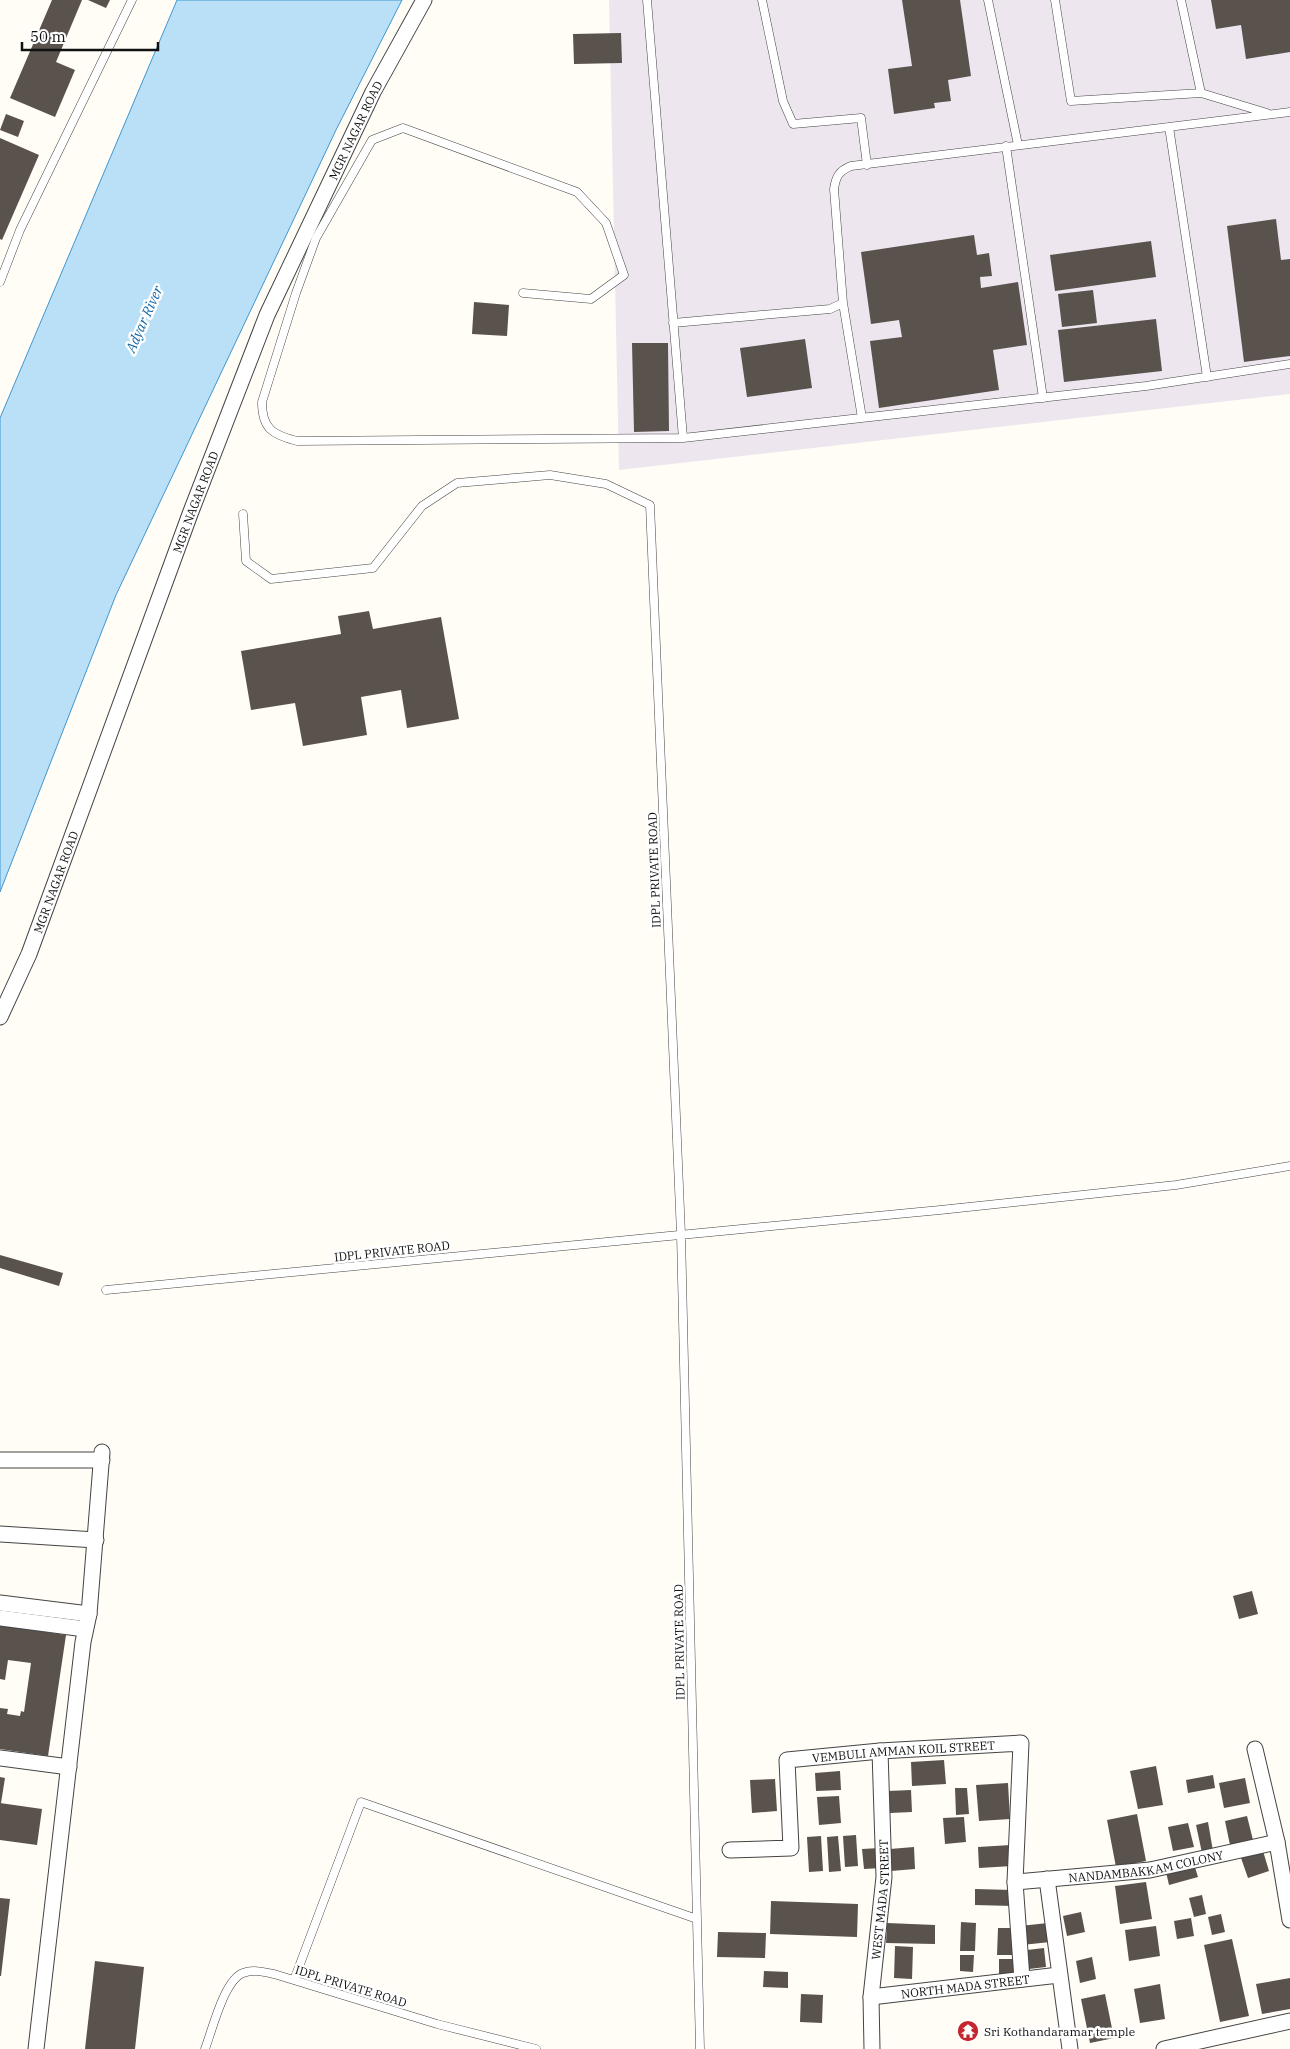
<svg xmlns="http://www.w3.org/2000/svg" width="1290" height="2049" font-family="'IBM Plex Serif',serif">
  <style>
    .industrial { fill: #eee6ef }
    .water { fill: #b9e0f7; stroke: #3f96cf }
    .building { fill: #5a524d }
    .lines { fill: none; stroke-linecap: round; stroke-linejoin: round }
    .service-casing { stroke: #444; stroke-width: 9 }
    .minor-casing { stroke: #444; stroke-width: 17 }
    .service { stroke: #fff; stroke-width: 8 }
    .minor { stroke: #fff; stroke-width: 15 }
    .labels { text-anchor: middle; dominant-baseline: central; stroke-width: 5; stroke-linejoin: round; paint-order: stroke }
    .street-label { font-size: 12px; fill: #111; stroke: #fff }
    .poi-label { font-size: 12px; fill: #111; stroke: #fff; text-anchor: start }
    .water-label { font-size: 14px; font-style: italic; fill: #1768a6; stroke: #fff }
  </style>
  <rect width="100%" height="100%" fill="#fffdf5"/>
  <path class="industrial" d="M609 0H1290V394L619 470Z"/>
  <path class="water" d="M177 0H402L336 130 116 595 0 892V418Z"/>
  <path class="building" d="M52 0H82L56 62 75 70 55 117 10 98Z
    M88 0H110L106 8Z
    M902 0H960L971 76 948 80 951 101 934 103 935 108 894 114 888 69 912 66Z
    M1211 0H1290V52L1246 59 1241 25 1216 29Z
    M621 33 622 63 574 64 573 34Z
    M6 114 24 121 18 137 0 130Z
    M0 138 39 155 2 240 0 239Z
    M1276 219 1281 260 1290 259V356L1244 362 1227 226Z
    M974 235 977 255 989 253 992 276 980 277 981 288 1018 282 1027 345 993 350 999 390 879 408 870 341 902 337 899 320 871 324 861 252Z
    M1151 241 1156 277 1055 291 1050 255Z
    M1093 290 1097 323 1062 327 1058 294Z
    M474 302 509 305 507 336 472 334Z
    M1156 319 1162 371 1064 382 1058 330Z
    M805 339 812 388 747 397 740 348Z
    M632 343H668L669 431 634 432Z
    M369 611 373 629 441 617 459 719 407 728 401 690 361 697 367 735 303 746 295 703 251 710 241 651 341 634 338 616Z
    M0 1255 63 1273 59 1286 0 1268Z
    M1252 1591 1258 1614 1239 1619 1233 1596Z
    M0 1625 66 1635 48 1756 0 1749V1708L8 1709 7 1714 20 1716 21 1711 24 1712 31 1663 8 1660 5 1680 0 1679Z
    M944 1760 946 1784 912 1786 911 1762Z
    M1156 1766 1163 1805 1138 1809 1130 1771Z
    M840 1771 841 1790 816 1791 815 1773Z
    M1213 1775 1215 1788 1188 1793 1186 1780Z
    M0 1777 5 1778 1 1803H0Z
    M1245 1778 1250 1803 1224 1808 1219 1783Z
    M775 1779 777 1811 752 1813 750 1780Z
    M1008 1783 1010 1819 979 1821 976 1785Z
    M955 1788H967L969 1814 956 1815Z
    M911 1790 912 1812 890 1813 888 1791Z
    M839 1796 841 1823 819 1825 817 1797Z
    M0 1803 42 1809 37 1845 0 1840Z
    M1137 1814 1146 1861 1116 1867 1107 1820Z
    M1247 1816 1253 1840 1230 1845 1225 1821Z
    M964 1817 966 1842 945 1844 943 1818Z
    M1208 1822 1213 1851 1202 1853 1196 1825Z
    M1188 1823 1194 1847 1173 1851 1168 1827Z
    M856 1835 858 1866 845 1867 843 1836Z
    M821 1836 823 1871 809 1872 807 1837Z
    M838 1836 841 1871 829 1872 827 1837Z
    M1011 1845 1012 1866 979 1868 978 1847Z
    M914 1847 915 1869 891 1871 890 1849Z
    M880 1848 881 1868 864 1869 862 1849Z
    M1263 1851 1269 1871 1248 1878 1241 1858Z
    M1194 1864 1198 1877 1169 1885 1166 1872Z
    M1146 1882 1152 1919 1120 1924 1115 1886Z
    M975 1889 1013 1890V1906L975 1905Z
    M1202 1895 1206 1914 1194 1917 1189 1898Z
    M0 1898 10 1899 1 1976H0Z
    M771 1901 858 1904 857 1937 770 1934Z
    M1081 1912 1085 1932 1067 1936 1063 1916Z
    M1221 1914 1225 1932 1212 1935 1208 1917Z
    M1191 1918 1194 1936 1177 1939 1174 1921Z
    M961 1922 976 1923 975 1951H960Z
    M887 1923 935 1925V1944L886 1943Z
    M1048 1923 1050 1942 1022 1945 1020 1926Z
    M1156 1926 1160 1956 1129 1961 1125 1930Z
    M998 1928H1012V1955H997Z
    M718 1932 766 1933 765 1958 717 1957Z
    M1232 1939 1249 2016 1220 2022 1204 1945Z
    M895 1946 913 1947 912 1979 894 1978Z
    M1044 1948 1046 1967 1029 1969 1027 1950Z
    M960 1955H974L973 1972 960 1971Z
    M1092 1957 1096 1979 1080 1983 1076 1961Z
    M999 1959H1016L1015 1978H999Z
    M95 1961 144 1967 135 2049H85Z
    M764 1971 788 1972V1988L763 1987Z
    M1290 1978V2009L1262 2014 1256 1984Z
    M1160 1984 1165 2019 1140 2023 1134 1989Z
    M801 1994 823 1995 822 2023 800 2022Z
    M1105 1994 1114 2038 1090 2043 1081 1999Z"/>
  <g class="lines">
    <g class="service-casing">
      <path id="service" d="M647 0 683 438 1146 386 1290 364
        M762 0 783 101 793 124 861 118 867 165
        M988 0 1018 145
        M1055 0 1071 101 1201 93 1267 113
        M1181 0 1201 93
        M1169 127 1207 377
        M1006 146 1043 398
        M0 282 20 230 132 0
        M523 293 591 299 624 275 606 223 577 192 403 128 372 140 316 238 296 293 262 402C262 429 273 435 297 441L683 438
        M843 303 862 418
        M673 323 830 309 843 303 834 189C836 176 839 171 851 166L1290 112
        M243 514 246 561 271 579 373 568 422 506 457 483 550 475 606 484 650 505 681 1234 700 2049
        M106 1290 940 1210 1176 1185 1290 1166
        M294 1980 361 1802 697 1919
        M205 2049C212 2031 224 1980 243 1973 253 1969 264 1972 274 1974L437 2024 536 2049"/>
    </g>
    <g class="minor-casing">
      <g id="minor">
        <path id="s1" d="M0 1017 29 954 190 514 267 315 373 92 424 0"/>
        <path d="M0 1460H102"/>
        <path d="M0 1534 96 1540"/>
        <path d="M0 1603 89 1614"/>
        <path d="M0 1618 85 1629"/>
        <path d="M1255 1749 1277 1842 1290 1920"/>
        <path d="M0 1758 69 1767"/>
        <path id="s2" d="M730 1850 791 1848 787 1760 880 1751 1021 1743 1015 1882 1022 1979"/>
        <path d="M1047 1879 1070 2049"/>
        <path id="s3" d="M1015 1882 1150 1870 1277 1842"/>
        <path id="s4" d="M871 1997 1059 1975"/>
        <path d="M36 2049 83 1642 89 1614 102 1452"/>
        <path id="s5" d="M872 2049 871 1997 884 1877 880 1751"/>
        <path d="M1164 2049 1290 2021"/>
      </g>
    </g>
    <use href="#service" class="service"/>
    <use href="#minor" class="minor"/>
  </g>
  <defs>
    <g id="temple-disc" transform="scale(1.125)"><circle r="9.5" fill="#c4262e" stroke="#fff"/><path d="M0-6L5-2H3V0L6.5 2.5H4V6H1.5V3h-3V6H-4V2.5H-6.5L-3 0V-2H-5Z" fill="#fff"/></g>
  </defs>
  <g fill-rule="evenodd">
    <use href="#temple-disc" x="968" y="2031"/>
  </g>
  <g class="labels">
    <g class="street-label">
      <text stroke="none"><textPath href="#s1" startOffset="956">MGR NAGAR ROAD</textPath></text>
      <text stroke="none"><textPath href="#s1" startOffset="551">MGR NAGAR ROAD</textPath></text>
      <text transform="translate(654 870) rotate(-92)">IDPL PRIVATE ROAD</text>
      <text stroke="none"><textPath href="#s1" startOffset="146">MGR NAGAR ROAD</textPath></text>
      <text transform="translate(392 1251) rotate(-6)">IDPL PRIVATE ROAD</text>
      <text transform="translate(679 1642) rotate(-91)">IDPL PRIVATE ROAD</text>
      <text stroke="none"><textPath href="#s2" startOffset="266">VEMBULI AMMAN KOIL STREET</textPath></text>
      <text stroke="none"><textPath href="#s3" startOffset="132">NANDAMBAKKAM COLONY</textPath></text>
      <text stroke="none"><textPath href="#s5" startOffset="150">WEST MADA STREET</textPath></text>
      <text transform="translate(351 1986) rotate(17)">IDPL PRIVATE ROAD</text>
      <text stroke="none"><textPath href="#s4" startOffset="95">NORTH MADA STREET</textPath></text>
    </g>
    <g class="poi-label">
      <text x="984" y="2031">Sri Kothandaramar temple</text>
    </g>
    <g class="water-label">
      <text transform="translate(144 319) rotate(-66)">Adyar River</text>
    </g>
  </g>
  <path d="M22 42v8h136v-8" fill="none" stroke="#111111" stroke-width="2.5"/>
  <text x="30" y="42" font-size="15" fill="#111111" stroke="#ffffff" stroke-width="4" paint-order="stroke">50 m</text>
</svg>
